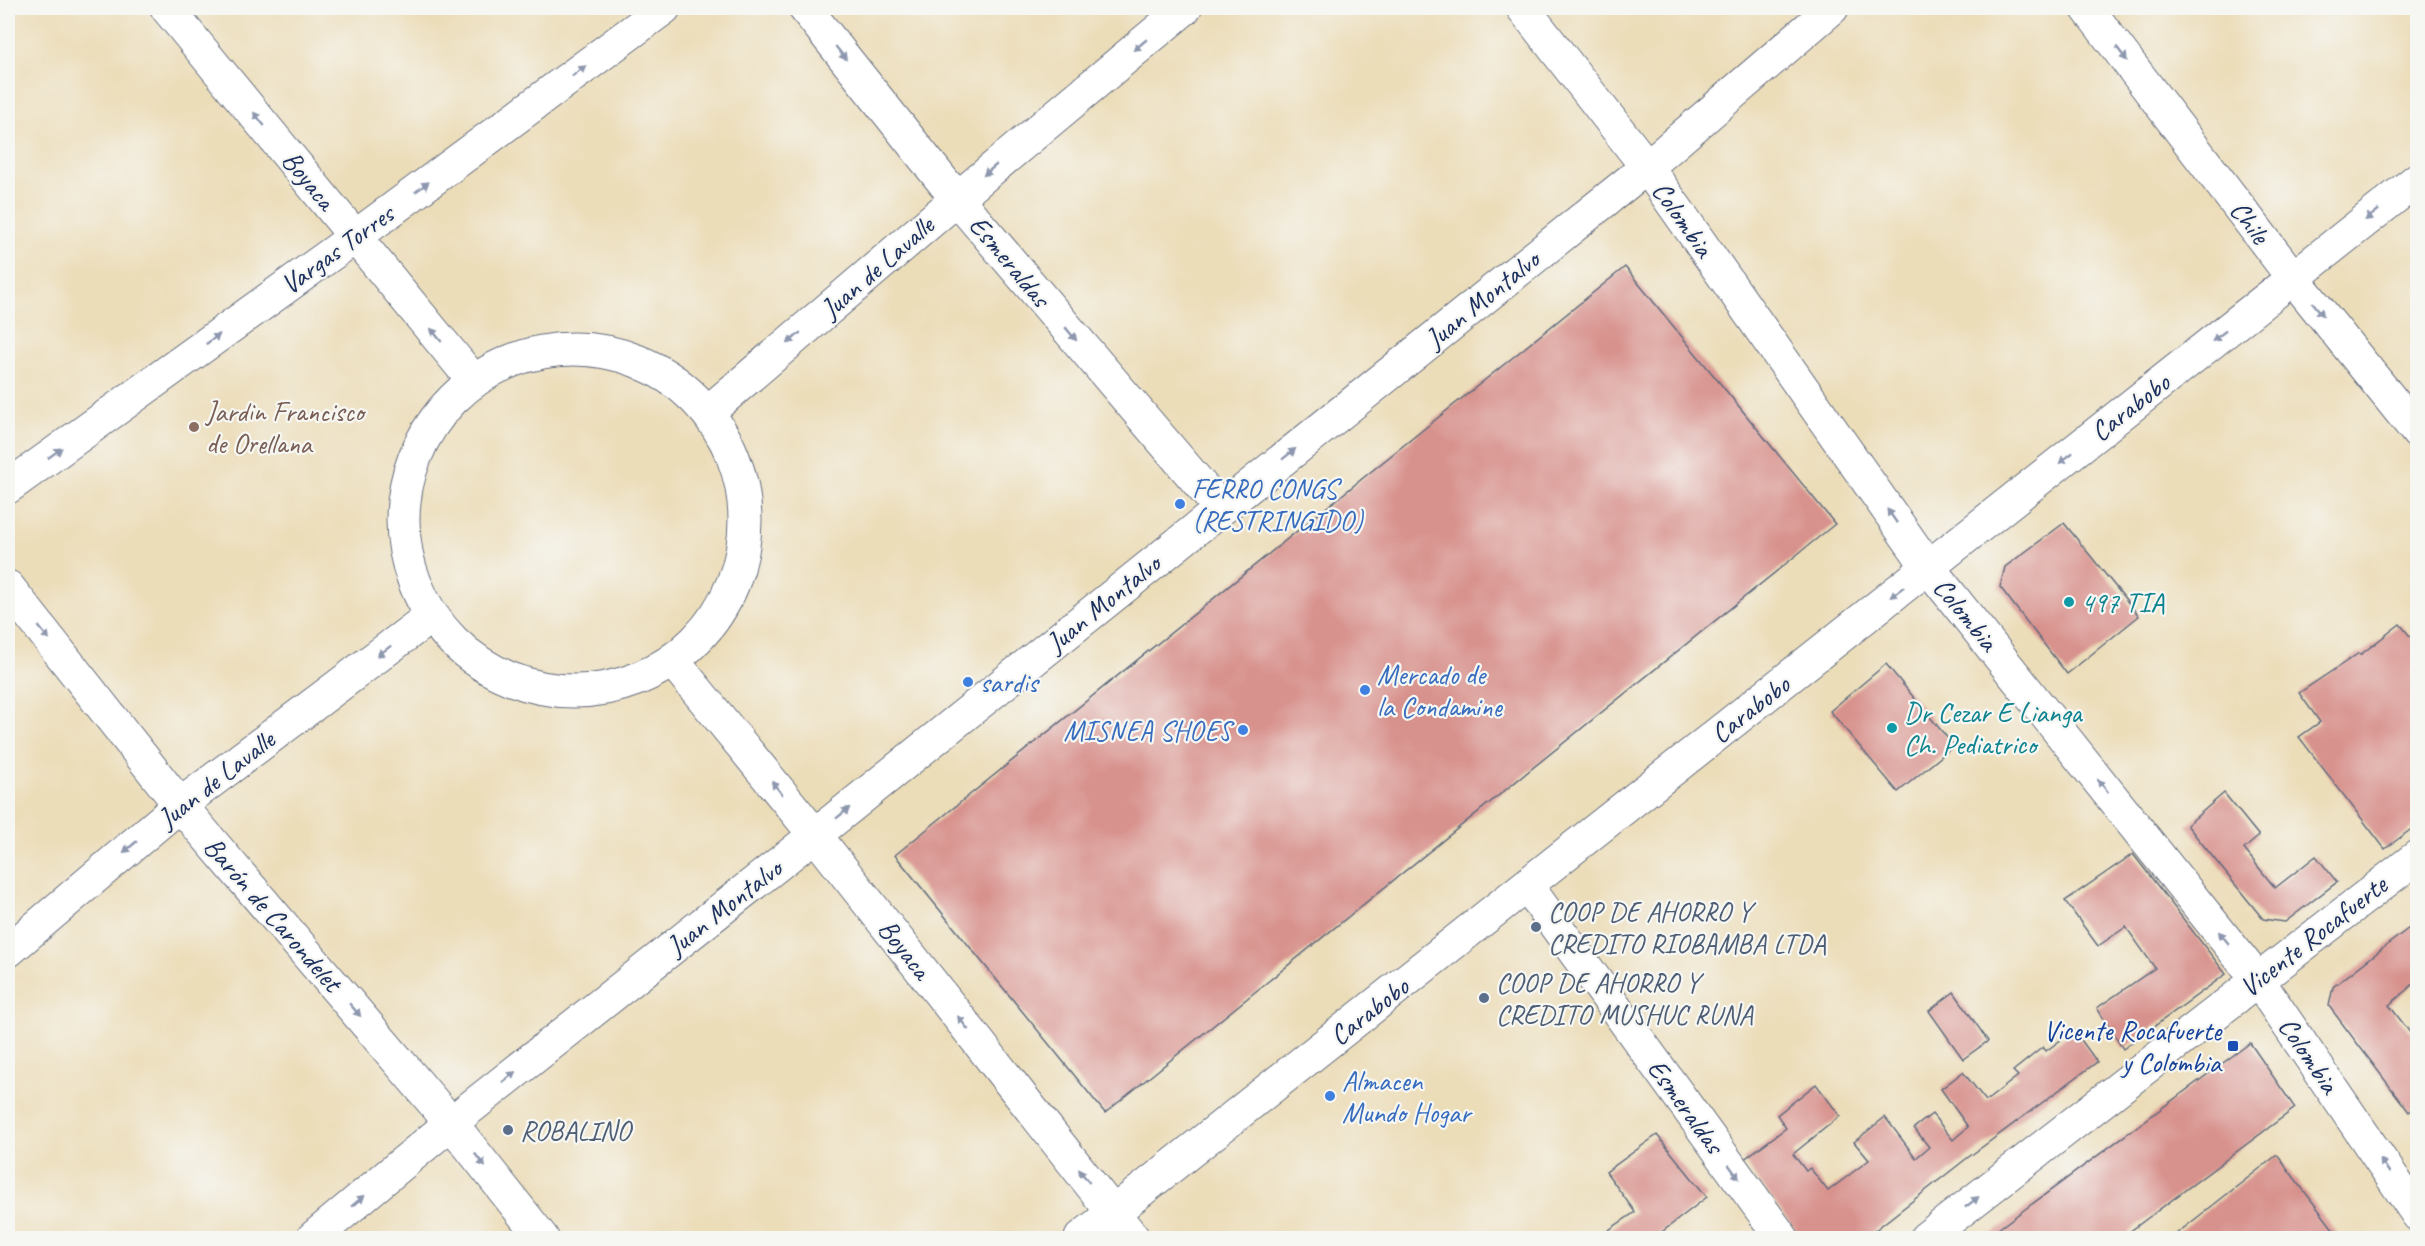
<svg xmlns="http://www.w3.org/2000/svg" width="2425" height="1246" font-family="Caveat,sans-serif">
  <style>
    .building { fill: #d8928d }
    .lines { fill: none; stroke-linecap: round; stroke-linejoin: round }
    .street-casing { stroke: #646c7e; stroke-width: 35 }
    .secondary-casing { stroke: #646c7e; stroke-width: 35 }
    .street { stroke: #fff; stroke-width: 33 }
    .secondary { stroke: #fff; stroke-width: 33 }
    .oneway { fill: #8d97ae }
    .education-dot { fill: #8d6e63; stroke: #f6f6f2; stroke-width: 2 }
    .shop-dot { fill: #3f7fe0; stroke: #f6f6f2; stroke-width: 2 }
    .culture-dot { fill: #0f9aa8; stroke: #f6f6f2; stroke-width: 2 }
    .service-dot { fill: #5c6f8a; stroke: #f6f6f2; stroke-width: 2 }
    .transit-dot { fill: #1a4fb4; stroke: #f6f6f2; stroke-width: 2 }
    .labels { text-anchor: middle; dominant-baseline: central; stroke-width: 4.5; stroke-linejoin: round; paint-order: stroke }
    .street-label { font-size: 28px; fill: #1b2f5e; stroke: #f6f6f2 }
    .education-label { font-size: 28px; fill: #785e54; stroke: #f6f6f2; text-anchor: start }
    .shop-label { font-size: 28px; fill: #366cbe; stroke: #f6f6f2; text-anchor: start }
    .culture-label { font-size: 28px; fill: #0d838f; stroke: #f6f6f2; text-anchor: start }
    .service-label { font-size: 28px; fill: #4e5e75; stroke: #f6f6f2; text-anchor: start }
    .transit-label { font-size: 28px; fill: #164399; stroke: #f6f6f2; text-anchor: end }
  </style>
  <rect width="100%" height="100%" fill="#f6f6f2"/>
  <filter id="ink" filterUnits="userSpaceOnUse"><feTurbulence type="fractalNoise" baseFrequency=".0167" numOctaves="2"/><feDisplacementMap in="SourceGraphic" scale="12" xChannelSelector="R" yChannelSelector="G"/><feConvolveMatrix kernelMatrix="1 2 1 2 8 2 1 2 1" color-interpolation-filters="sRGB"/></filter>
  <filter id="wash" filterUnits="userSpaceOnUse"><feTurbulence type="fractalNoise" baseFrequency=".008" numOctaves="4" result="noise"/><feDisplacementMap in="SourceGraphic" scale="24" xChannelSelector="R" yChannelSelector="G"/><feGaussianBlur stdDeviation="1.35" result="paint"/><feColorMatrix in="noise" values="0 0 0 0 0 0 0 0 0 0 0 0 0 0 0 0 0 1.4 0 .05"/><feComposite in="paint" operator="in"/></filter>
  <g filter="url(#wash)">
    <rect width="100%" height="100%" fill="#ecddb9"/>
    <g id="blocks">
      <path class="building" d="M1625 267 1835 524 1105 1113 895 855Z
        M2064 523 2139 616 2067 674 2000 587 2005 567Z
        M2400 624 2418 646V824L2385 849 2299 737 2320 722 2299 693 2359 653 2360 655Z
        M1886 664 1954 746 1898 792 1830 711Z
        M2224 793 2259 836 2244 849 2275 888 2316 856 2337 882 2285 922 2263 919 2187 825Z
        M2133 854 2226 974 2123 1049 2097 1008 2155 968 2126 927 2098 946 2065 901Z
        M2418 921V980L2389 1005 2415 1039 2418 1037V1105L2409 1112 2329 1006 2333 987Z
        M1954 992 1988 1041 1963 1059 1929 1011Z
        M2074 1030 2097 1062 1966 1159 1865 1238H1801L1743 1160 1786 1128 1777 1115 1816 1084 1840 1116 1793 1154 1806 1171 1810 1168 1828 1191 1869 1160 1854 1142 1885 1117 1916 1158 1929 1147 1914 1128 1932 1114 1953 1140 1968 1127 1941 1089 1963 1072 1986 1101 2018 1076 2013 1071 2043 1047 2046 1051Z
        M2250 1043 2295 1108 2121 1238H1986Z
        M1657 1135 1707 1197 1654 1238H1611L1606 1232 1635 1212 1606 1172Z
        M2277 1155 2340 1238H2171L2226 1195Z"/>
    </g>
  </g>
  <g filter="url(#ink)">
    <use href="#blocks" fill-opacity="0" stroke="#646c7e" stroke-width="1.5"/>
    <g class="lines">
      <g class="street-casing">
        <path id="street" d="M167 8 473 380
          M805 8 957 199 1221 509
          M1523 8 1647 167 1928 567 2257 979 2418 1215
          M2087 8 2293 278 2418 433
          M403 520a171 171 0 1 1 342 0a171 171 0 1 1-342 0Z
          M708 412 985 175 1185 8
          M8 487 355 237 664 8
          M8 587 180 805 451 1123 542 1238
          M673 661 815 835 1133 1238
          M1527 886 1782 1238
          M8 951 180 805 431 616
          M313 1238 451 1123 815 835 1647 167 1832 8"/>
      </g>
      <g class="secondary-casing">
        <path id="secondary" d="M1081 1238 2418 179
          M1926 1238 2418 856"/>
      </g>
      <use href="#street" class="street"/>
      <use href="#secondary" class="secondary"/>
    </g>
    <defs><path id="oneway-solid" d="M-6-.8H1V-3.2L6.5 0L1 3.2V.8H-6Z" transform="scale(1.5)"/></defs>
    <g class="oneway">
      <use href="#oneway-solid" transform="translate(1140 45) rotate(140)"/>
      <use href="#oneway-solid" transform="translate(841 53) rotate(51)"/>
      <use href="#oneway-solid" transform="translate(2122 54) rotate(53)"/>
      <use href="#oneway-solid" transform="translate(579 71) rotate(-37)"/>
      <use href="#oneway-solid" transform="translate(259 119) rotate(-129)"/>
      <use href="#oneway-solid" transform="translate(990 170) rotate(140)"/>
      <use href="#oneway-solid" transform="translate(422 187) rotate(-37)"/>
      <use href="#oneway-solid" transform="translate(2372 215) rotate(142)"/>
      <use href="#oneway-solid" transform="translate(2318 309) rotate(51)"/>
      <use href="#oneway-solid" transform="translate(1071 334) rotate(50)"/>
      <use href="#oneway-solid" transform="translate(436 335) rotate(-129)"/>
      <use href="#oneway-solid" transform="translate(2219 336) rotate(142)"/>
      <use href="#oneway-solid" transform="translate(794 338) rotate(139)"/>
      <use href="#oneway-solid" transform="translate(213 339) rotate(-36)"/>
      <use href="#oneway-solid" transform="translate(55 453) rotate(-36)"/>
      <use href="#oneway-solid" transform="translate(1289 454) rotate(-39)"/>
      <use href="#oneway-solid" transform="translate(2066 458) rotate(142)"/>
      <use href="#oneway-solid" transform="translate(1892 516) rotate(-125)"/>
      <use href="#oneway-solid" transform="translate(1897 592) rotate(142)"/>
      <use href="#oneway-solid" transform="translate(44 633) rotate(52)"/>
      <use href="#oneway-solid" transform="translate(384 651) rotate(143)"/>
      <use href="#oneway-solid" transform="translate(2103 786) rotate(-129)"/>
      <use href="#oneway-solid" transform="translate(777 788) rotate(-129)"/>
      <use href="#oneway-solid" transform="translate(843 813) rotate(-39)"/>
      <use href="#oneway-solid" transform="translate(130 847) rotate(140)"/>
      <use href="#oneway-solid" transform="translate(2224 938) rotate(-129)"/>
      <use href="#oneway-solid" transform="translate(355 1010) rotate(49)"/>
      <use href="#oneway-solid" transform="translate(963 1023) rotate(-128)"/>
      <use href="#oneway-solid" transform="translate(509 1077) rotate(-38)"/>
      <use href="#oneway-solid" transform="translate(480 1160) rotate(52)"/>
      <use href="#oneway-solid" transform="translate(2385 1166) rotate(-124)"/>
      <use href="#oneway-solid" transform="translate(1734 1172) rotate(54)"/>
      <use href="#oneway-solid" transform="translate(1084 1176) rotate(-128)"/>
      <use href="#oneway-solid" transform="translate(358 1201) rotate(-40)"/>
      <use href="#oneway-solid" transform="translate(1972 1202) rotate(-38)"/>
    </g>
  </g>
  <circle class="education-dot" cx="194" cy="427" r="6"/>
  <g class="shop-dot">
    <circle cx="1180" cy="504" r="6"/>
    <circle cx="968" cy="682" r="6"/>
    <circle cx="1365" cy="690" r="6"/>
    <circle cx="1243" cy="730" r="6"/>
    <circle cx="1330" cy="1096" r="6"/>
  </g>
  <g class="culture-dot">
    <circle cx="2069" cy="602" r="6"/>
    <circle cx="1892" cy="728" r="6"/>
  </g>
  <g class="service-dot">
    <circle cx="1536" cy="927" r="6"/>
    <circle cx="1484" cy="998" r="6"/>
    <circle cx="508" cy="1130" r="6"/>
  </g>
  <rect class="transit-dot" x="2227" y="1040" width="12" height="12" rx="3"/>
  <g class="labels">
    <g class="street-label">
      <text transform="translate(309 180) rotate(51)">Boyaca</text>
      <text transform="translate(1683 219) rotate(55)">Colombia</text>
      <text transform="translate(2250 222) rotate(53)">Chile</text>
      <text transform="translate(337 249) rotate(-36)">Vargas Torres</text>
      <text transform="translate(1010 261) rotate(50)">Esmeraldas</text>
      <text transform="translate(877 267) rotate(-41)">Juan de Lavalle</text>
      <text transform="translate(1482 299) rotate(-39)">Juan Montalvo</text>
      <text transform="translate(2130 407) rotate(-38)">Carabobo</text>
      <text transform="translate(1103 603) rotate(-39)">Juan Montalvo</text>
      <text transform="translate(1966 614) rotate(51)">Colombia</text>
      <text transform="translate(1750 709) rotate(-38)">Carabobo</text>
      <text transform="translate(216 779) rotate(-38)">Juan de Lavalle</text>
      <text transform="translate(724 907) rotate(-38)">Juan Montalvo</text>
      <text transform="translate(273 914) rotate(49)">Barón de Carondelet</text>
      <text transform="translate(2313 936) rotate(-38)">Vicente Rocafuerte</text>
      <text transform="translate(905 949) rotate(52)">Boyaca</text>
      <text transform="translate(1369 1011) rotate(-38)">Carabobo</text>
      <text transform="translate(2309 1055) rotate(56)">Colombia</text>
      <text transform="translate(1686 1106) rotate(54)">Esmeraldas</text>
    </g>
    <g class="education-label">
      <text x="206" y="411">Jardin Francisco<tspan x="206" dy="32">de Orellana</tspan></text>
    </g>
    <g class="shop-label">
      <text x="1192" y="488">FERRO CONGS<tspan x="1192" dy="32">(RESTRINGIDO)</tspan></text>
      <text x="1377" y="674">Mercado de<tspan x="1377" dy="32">la Condamine</tspan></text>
      <text x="980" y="682">sardis</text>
      <text x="1231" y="730" text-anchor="end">MISNEA SHOES</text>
      <text x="1342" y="1080">Almacen<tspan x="1342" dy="32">Mundo Hogar</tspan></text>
    </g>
    <g class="culture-label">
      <text x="2081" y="602">497 TIA</text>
      <text x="1904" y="712">Dr Cezar E Lianga<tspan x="1904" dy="32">Ch. Pediatrico</tspan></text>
    </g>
    <g class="service-label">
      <text x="1548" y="911">COOP DE AHORRO Y<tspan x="1548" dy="32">CREDITO RIOBAMBA LTDA</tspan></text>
      <text x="1496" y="982">COOP DE AHORRO Y<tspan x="1496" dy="32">CREDITO MUSHUC RUNA</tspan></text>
      <text x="520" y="1130">ROBALINO</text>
    </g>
    <g class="transit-label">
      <text x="2221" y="1030">Vicente Rocafuerte<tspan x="2221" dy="32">y Colombia</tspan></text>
    </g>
  </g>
  <rect width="2425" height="1246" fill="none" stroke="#f6f6f2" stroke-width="30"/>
</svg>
